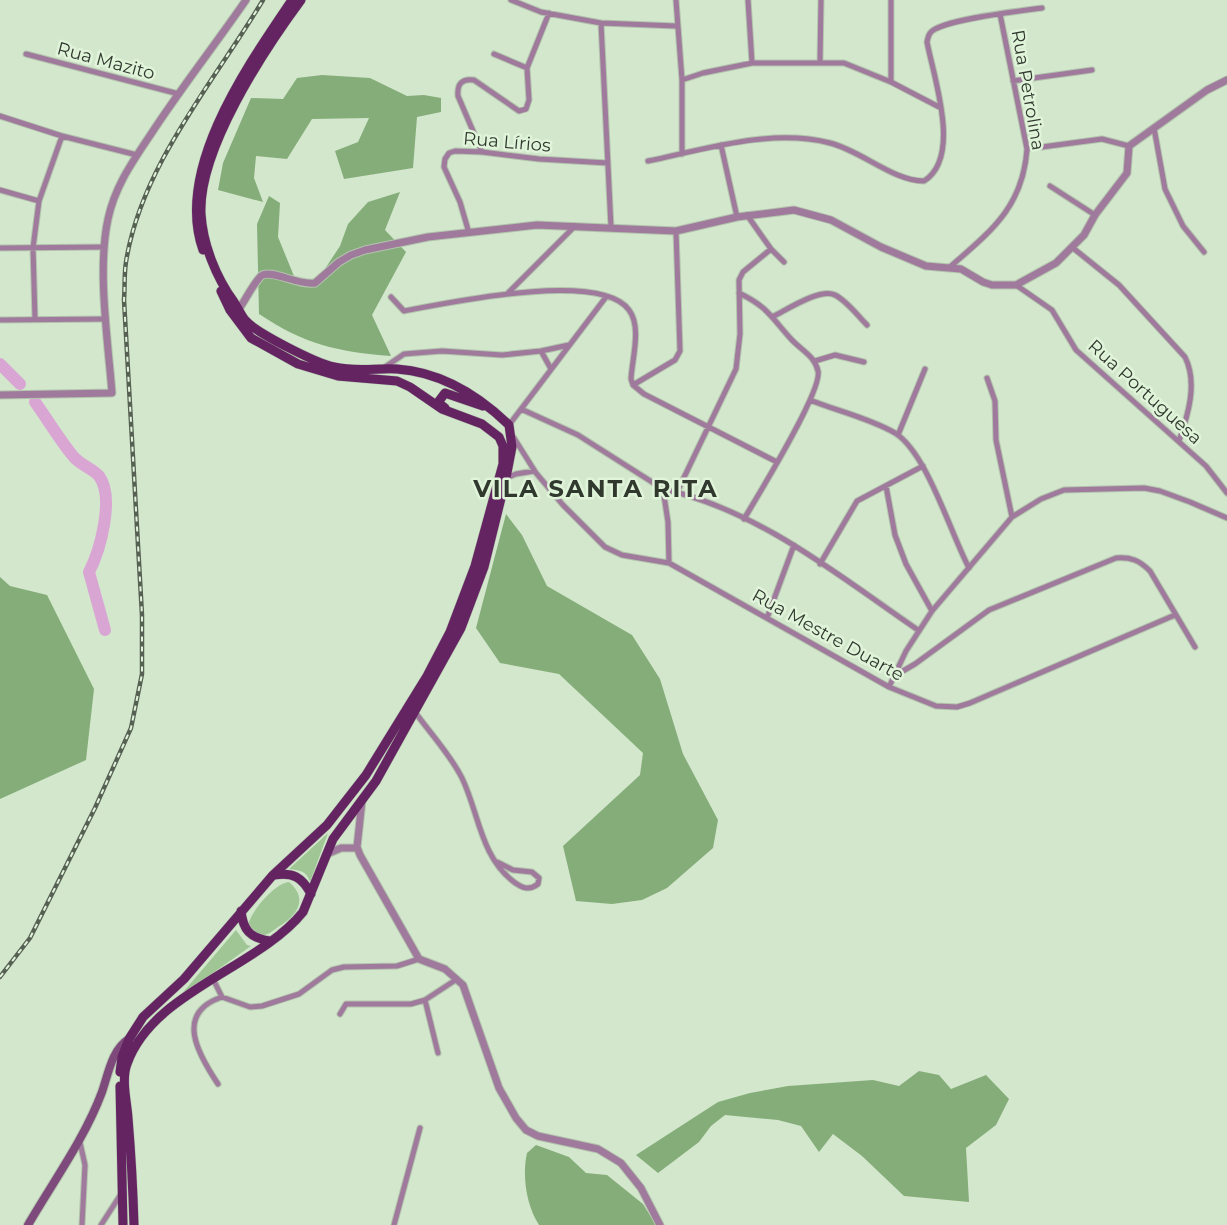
<svg xmlns="http://www.w3.org/2000/svg" width="1227" height="1225" font-family="Montserrat,sans-serif">
  <style>
    .green { fill: #a0c695 }
    .forest { fill: #85ad79 }
    .lines { fill: none; stroke-linecap: round; stroke-linejoin: round }
    .river { stroke: #d9a6d4; stroke-width: 12 }
    .minor-casing { stroke: #b3c4ad; stroke-width: 7 }
    .tertiary-casing { stroke: #b3c4ad; stroke-width: 9 }
    .secondary-casing { stroke: #b3c4ad; stroke-width: 10 }
    .primary-casing { stroke: #b3c4ad; stroke-width: 10 }
    .minor { stroke: #9f7a9c; stroke-width: 5 }
    .tertiary { stroke: #9f7a9c; stroke-width: 7 }
    .secondary { stroke: #7e497b; stroke-width: 8 }
    .primary { stroke: #642462; stroke-width: 9 }
    .rail-casing { stroke: #566153; stroke-width: 4.5 }
    .rail { stroke: #e0f4da; stroke-width: 2; stroke-dasharray: 5; stroke-linecap: butt }
    .labels { text-anchor: middle; dominant-baseline: central; stroke-width: 5; stroke-linejoin: round; paint-order: stroke }
    .street-label { font-size: 18px; fill: #31392f; stroke: #e0f4da }
    .district-label { font-size: 24px; font-weight: bold; letter-spacing: 2px; fill: #31392f; stroke: #e0f4da }
  </style>
  <rect width="100%" height="100%" fill="#d3e7cd"/>
  <path class="green" d="M328 833 310 882C307 871 299 870 289 869Z
    M289 882C309 899 297 916 278 927 274 930 268 935 263 935 256 935 252 931 248 926 250 912 275 883 289 882Z
    M236 930 247 945 251 946 179 997Z"/>
  <path class="forest" d="M322 75 370 78 407 96 424 95 441 98V112L417 117 413 168 344 179 335 151 358 142 369 118 312 119 287 159 256 156 254 178 263 202 218 190 223 163 251 98 283 99 297 78Z
    M400 192 385 230 406 252 372 315 391 356C337 352 304 344 259 314L257 224 269 196 280 203 278 237 296 281 319 278 340 246 348 224 368 202Z
    M506 514 522 535 547 586 632 635 660 679 683 754 718 820 713 848 667 888 642 900 612 904 576 901 563 846 640 775 643 753 559 674 500 663 476 628Z
    M0 577 10 586 47 595 94 689 86 760 0 799Z
    M919 1071 939 1075 951 1089 986 1075 1009 1099 996 1125 966 1148 969 1202 904 1196 862 1156 833 1134 819 1152 801 1126 778 1120 725 1115 711 1126 699 1142 658 1173 636 1155 718 1102 750 1093 788 1086 873 1080 899 1086Z
    M536 1145 569 1157 586 1173 607 1175 643 1204 656 1225H539C526 1205 522 1175 527 1153Z"/>
  <g class="lines">
    <path class="river" d="M0 364 20 384
      M35 402C48 420 59 439 73 456 80 465 92 468 99 476 115 497 100 551 89 572L105 630"/>
    <g class="minor-casing">
      <path id="minor" d="M511 0 541 12 601 23 676 26
        M676 0 682 80V154
        M748 0 752 63
        M891 0V82
        M601 23 611 227
        M26 54 179 94
        M494 54 527 68
        M820 62 821 0
        M682 80 703 73 752 63H844L891 82 941 108
        M1013 81 1092 70
        M0 116 62 136 137 155
        M1154 128 1165 189 1183 226 1204 252
        M721 145 737 217
        M1027 149 1102 139 1129 146
        M482 152 458 96C457 85 461 78 474 80L519 111 526 109 529 100 527 68 549 13
        M648 161C706 149 771 128 830 143 862 151 893 181 924 181 962 157 934 79 927 42 928 38 928 35 931 32 944 19 1021 11 1042 8
        M1050 186 1095 215
        M0 190 39 201
        M747 215 771 249 784 262
        M469 233 460 202 444 167 445 159 449 153 455 151 482 152 539 159 608 163
        M0 248 104 247
        M1073 248 1119 285 1185 357C1198 383 1188 415 1179 441
        M950 267C991 231 1023 207 1027 149L1000 14
        M1016 285 1052 310 1076 350 1206 466 1227 493
        M508 293 575 226
        M739 293C768 307 771 317 791 339 801 350 815 356 818 371 823 390 757 497 744 519
        M391 297 404 311C447 303 600 270 629 310 642 327 632 359 631 379L633 385 644 394 777 462
        M774 316C788 309 820 288 835 295 847 301 858 316 867 325
        M35 319 33 248 39 201 62 136
        M0 320 106 319
        M541 351 551 369
        M815 361 835 355 864 362
        M385 367 404 354 442 351 502 355 541 351 569 345
        M987 378 995 401 996 440 1012 517
        M633 385 675 360 680 351 676 231
        M810 400C837 411 869 418 895 433 927 453 950 532 969 568
        M521 409 578 435 663 489C759 510 839 576 918 630
        M509 425 606 297
        M898 435 925 369
        M514 438 536 473 563 505 605 547 622 555 669 563 889 687 936 706 957 707 970 703 1175 615
        M506 478 516 474 534 471
        M886 486 895 535 906 564 932 611
        M663 489 668 522 669 563
        M677 492 736 369 740 334 739 280 743 272 771 249
        M820 564 857 501 923 466
        M767 618 794 545
        M896 675 915 664 989 610 1116 558C1131 557 1139 560 1150 571L1195 647
        M889 687 906 651 932 611 1012 517 1041 499 1064 490 1144 488 1160 491 1190 502 1227 518
        M415 712C430 733 450 754 462 778 479 813 480 856 514 882 522 888 529 891 538 884L539 878 532 872 513 870 497 862
        M213 979 222 997 250 1007 262 1006 299 994 332 970 344 967 397 966 419 959
        M425 1000 438 1053
        M340 1014 346 1004H411L425 1000 457 979
        M218 1084C198 1054 174 1013 222 997
        M79 1138 85 1165 82 1225
        M101 1225 121 1194
        M394 1225 420 1128"/>
    </g>
    <g class="tertiary-casing">
      <path id="tertiary" d="M239 309C246 299 253 284 261 276 270 268 298 286 315 283L339 262 351 255 365 250 428 237 537 225 676 231 737 217 794 210 831 220 881 247 926 266 961 269 983 282 992 285H1016L1056 263 1084 235 1095 215 1127 173 1129 146 1207 90 1227 80
        M0 395 112 393C108 341 97 270 108 219 115 186 133 161 151 134 181 88 215 45 246 0
        M362 801 357 847 360 855 419 959 445 969 463 985 499 1088 516 1118 526 1130 538 1136 598 1149 621 1163 641 1188 660 1225
        M327 854 341 848H357"/>
    </g>
    <g class="secondary-casing">
      <path id="secondary" d="M28 1225C53 1182 85 1138 102 1092 108 1075 112 1049 129 1039"/>
    </g>
    <g class="primary-casing">
      <path id="primary" d="M203 250C174 169 248 65 292 0
        M445 408 440 404 439 401 445 393 483 406
        M274 875C293 872 302 877 311 894
        M241 911C243 930 250 938 270 941
        M120 1072 122 1057 129 1039 143 1017 184 979 273 875 327 825 366 775 427 676 450 632 475 566 503 464V446L499 437 482 424 442 409 410 387 397 381 338 376 298 364 251 338 230 310 221 291
        M120 1086 123 1225
        M134 1225C133 1189 131 1154 128 1118 127 1102 121 1080 127 1064 152 992 258 968 303 912L333 839 376 781 461 628 484 567 506 478 512 447 509 425C479 396 441 372 397 369 376 368 355 372 334 367 316 363 256 333 245 320 241 315 238 308 234 302 216 277 203 245 201 214 198 150 264 50 301 0"/>
    </g>
    <use href="#minor" class="minor"/>
    <use href="#tertiary" class="tertiary"/>
    <use href="#secondary" class="secondary"/>
    <use href="#primary" class="primary"/>
    <g class="rail-casing">
      <path id="rail" d="M0 977 30 938 95 808 131 728 142 674V615L124 300C125 287 124 274 126 262 141 166 214 82 263 0"/>
    </g>
    <use href="#rail" class="rail"/>
  </g>
  <g class="labels">
    <g class="street-label">
      <text transform="translate(106 61) rotate(15)">Rua Mazito</text>
      <text transform="translate(1028 90) rotate(80)">Rua Petrolina</text>
      <text transform="translate(507 142) rotate(5)">Rua Lírios</text>
      <text transform="translate(1145 392) rotate(42)">Rua Portuguesa</text>
      <text transform="translate(828 635) rotate(29)">Rua Mestre Duarte</text>
    </g>
    <g class="district-label">
      <text x="596" y="488">VILA SANTA RITA</text>
    </g>
  </g>
</svg>
